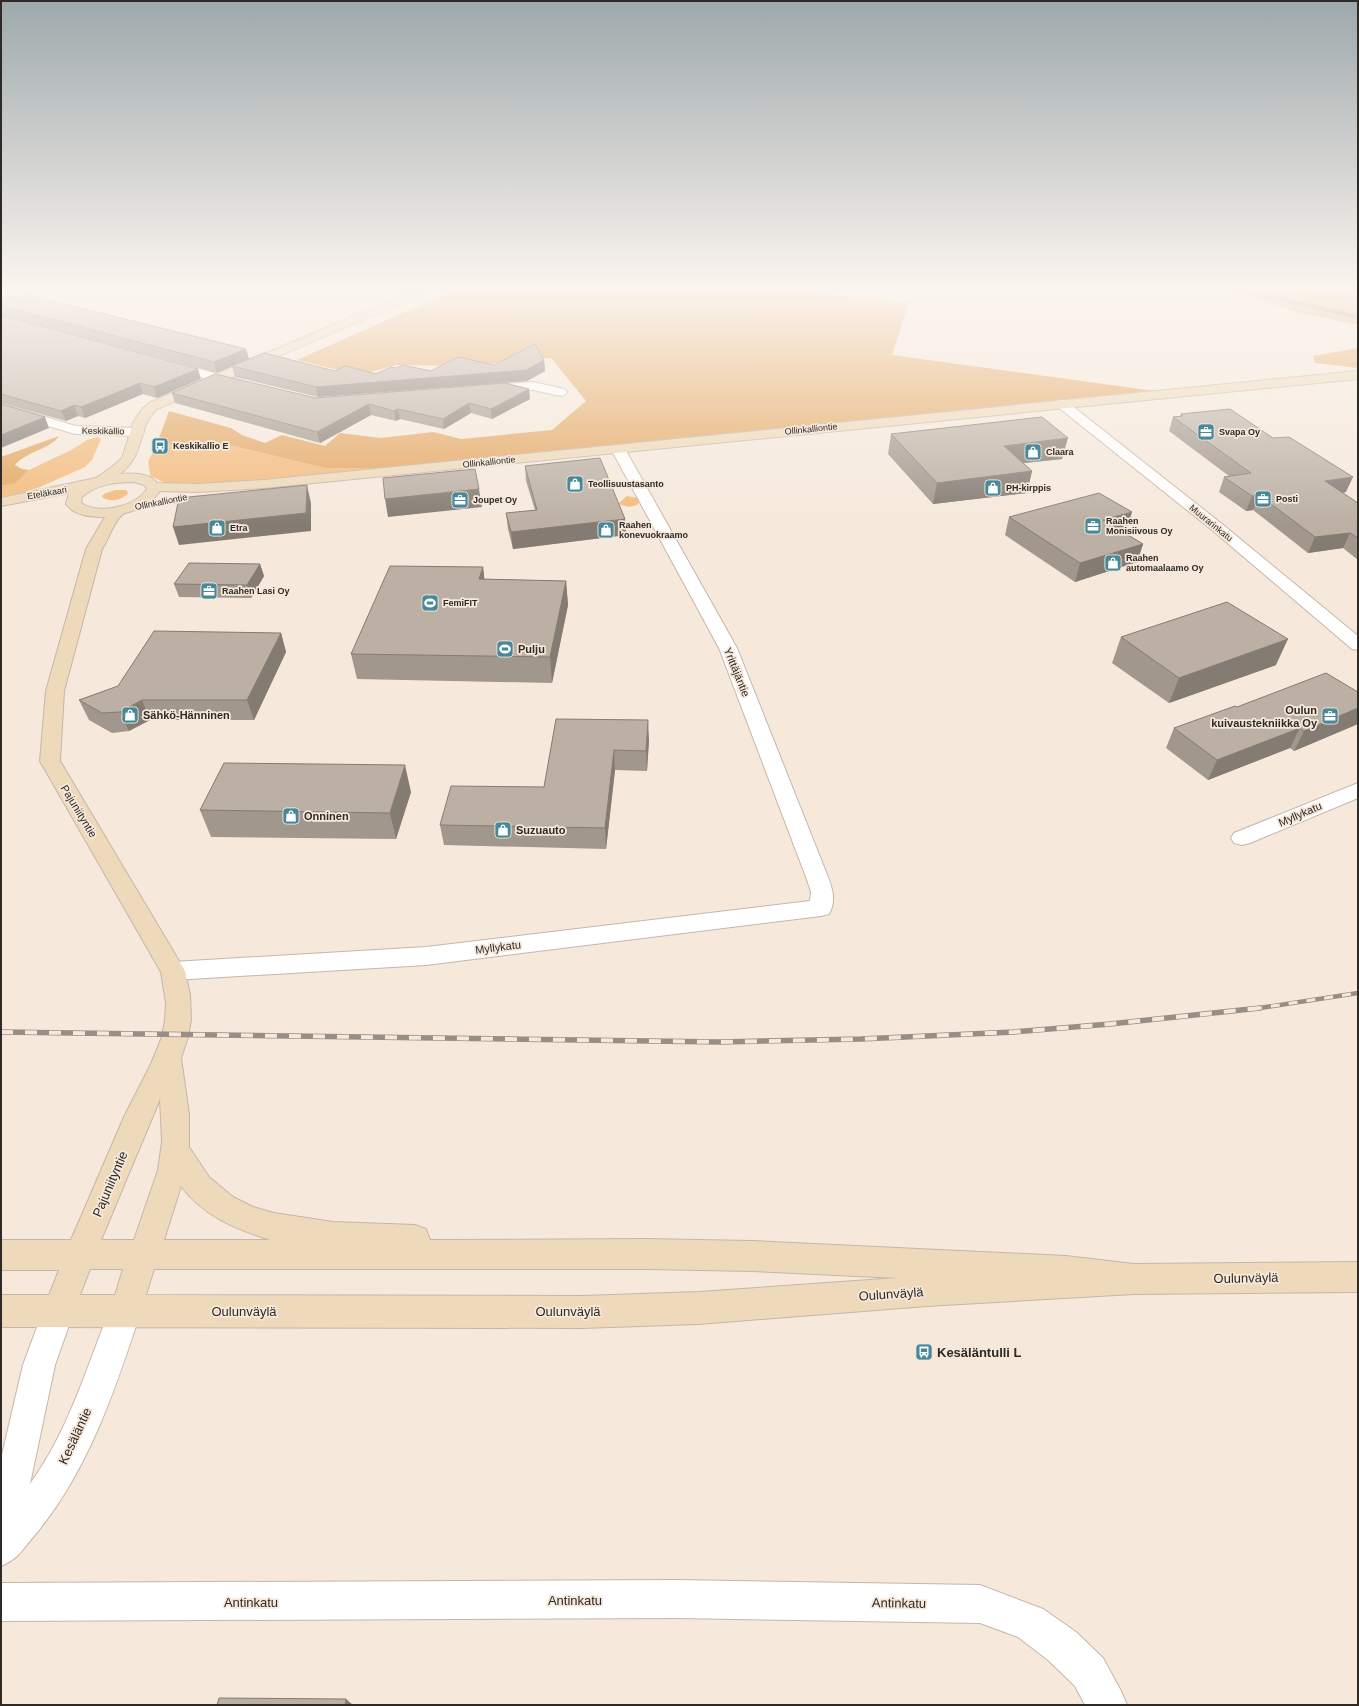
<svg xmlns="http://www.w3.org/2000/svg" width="1359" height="1706" font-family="Arial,sans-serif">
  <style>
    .green { fill: #f3bb7d }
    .forest { fill: #e4a762 }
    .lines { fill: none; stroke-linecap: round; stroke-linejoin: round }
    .stream { stroke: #9f7542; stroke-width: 4 }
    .street-casing { stroke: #c3b7aa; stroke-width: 2 }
    .secondary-casing { stroke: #c3b7aa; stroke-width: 2 }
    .street { fill: #fff; fill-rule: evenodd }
    .secondary { fill: #eed9ba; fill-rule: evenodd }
    .rail-far1-casing { stroke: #978e85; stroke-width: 4.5 }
    .rail-casing { stroke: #978e85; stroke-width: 5.5 }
    .rail-far1 { stroke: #f6e9dc; stroke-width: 3; stroke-dasharray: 9; stroke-linecap: butt }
    .rail { stroke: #f6e9dc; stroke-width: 4; stroke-dasharray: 12; stroke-linecap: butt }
    .wall { fill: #a2978d }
    .shaded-wall { fill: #847b73 }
    .building { fill: #bcb0a4; stroke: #847b73 }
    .labels { text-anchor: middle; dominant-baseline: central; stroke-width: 3.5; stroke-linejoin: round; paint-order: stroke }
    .far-street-label { font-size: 9px; fill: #2e2a25; stroke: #f6e9dc }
    .far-poi-label { font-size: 9px; font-weight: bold; fill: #2e2a25; stroke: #f6e9dc; text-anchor: start }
    .poi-label { font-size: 11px; font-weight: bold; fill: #2e2a25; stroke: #f6e9dc; text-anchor: start }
    .street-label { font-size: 11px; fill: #2e2a25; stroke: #f6e9dc }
    .near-street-label { font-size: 13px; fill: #2e2a25; stroke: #f6e9dc }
    .near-poi-label { font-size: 13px; font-weight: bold; fill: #2e2a25; stroke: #f6e9dc; text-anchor: start }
  </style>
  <rect width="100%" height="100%" fill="#f6e9dc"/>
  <path class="green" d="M97 437 101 439 92 460 85 467 40 487 21 493 1 497V486L15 482 29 470 73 449 87 440Z
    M158 441 180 447 212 441 325 468H381L240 482 183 486 169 485 151 476C144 455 153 459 158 441Z
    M115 490H126L128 493C123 500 110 503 102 497L104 494Z
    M627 496 637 498 639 502 637 505 629 507 618 504Z"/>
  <path class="forest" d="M510 287H792L809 292 909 303 892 355 1155 391 381 468H325L212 441 180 447 158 441 169 411 231 428 242 435 265 443 282 435 325 446 340 433 381 438 433 432 461 439 552 430 586 401 551 358 461 366 397 365 359 375 297 360 452 291Z
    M1218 287H1358V325L1300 313Z
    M1358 348V368L1315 363 1313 356Z
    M59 436C51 449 27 451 15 465L22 469 29 470 15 483 1 486V457Z"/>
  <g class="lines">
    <path class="stream" d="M1235 287 1261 295 1358 317
      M1277 295 1327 294 1358 287"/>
    <g class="street-casing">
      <path id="street" d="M170 361 243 381 245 384 243 387 239 388 166 367 164 365 166 363Z
        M533 382 565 389 567 392 565 395 561 396 533 390 491 393 487 392 485 389 487 386 491 385Z
        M1062 400 1066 401 1222 524 1358 636V650L1352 649 1212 530 1058 407 1056 404 1058 401Z
        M1 404 76 426 137 428 142 429 144 432 142 435 137 436 75 434 1 412Z
        M618 445 623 446 625 449 737 648 828 877C833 890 836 902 829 914L821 916 426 965 173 980 164 978 161 971 164 964 173 962 426 947 810 901 811 892 806 877 719 648 611 449 613 446Z
        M1358 783V798L1250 843 1242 845 1234 843 1231 838 1234 833Z
        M58 1295 69 1300 74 1311 55 1365 30 1484C71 1427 87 1364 114 1300L125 1295 136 1300 141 1311C115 1390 88 1472 34 1536 22 1550 18 1559 1 1566V1459L23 1365 47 1300Z
        M677 1580 980 1585 1043 1609 1076 1632 1103 1658 1121 1691 1127 1705H1085L1075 1686 1048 1660 1018 1637 980 1623 677 1618 1 1621V1583Z"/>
    </g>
    <g class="secondary-casing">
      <path id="secondary" d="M422 287H435L434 289 157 409C136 428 147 453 120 474 131 473 150 473 157 483L199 484 264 480 1358 371V379L264 488 199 492 160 491C153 501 146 506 135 510 132 512 126 512 123 514 113 522 109 539 102 549L64 691 60 761 185 971 190 995 191 1020 188 1037 181 1058 189 1114V1147L209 1177 233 1197 253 1207 274 1213 333 1222 415 1225 426 1229 430 1240 647 1239 752 1241 1066 1256 1134 1264 1358 1262V1292L1134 1294 927 1306 699 1324 582 1328 1 1327V1295H49L59 1270H1V1240H71L124 1117 151 1064 162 1037 165 1020 166 1003 161 972 40 761 46 691 86 549 105 517C92 517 74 516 66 504L69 493 1 506V498L96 478 112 467 122 458 133 423 142 409 149 403ZM134 482 144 485 147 489C135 507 99 515 81 503L82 497C97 484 116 482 134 482ZM160 1099 162 1142 158 1170 134 1240H101ZM181 1186C203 1216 236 1229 270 1240H164ZM90 1269H123L115 1295H80ZM154 1269H647L752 1271 898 1278 699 1292 582 1296 146 1295Z"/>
    </g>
    <use href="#street" class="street"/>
    <use href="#secondary" class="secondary"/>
    <g class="rail-far1-casing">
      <path id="rail-far1" d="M1253 1009 1358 993"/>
    </g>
    <g class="rail-casing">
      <path id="rail" d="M1 1032 721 1042 861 1039 1014 1032 1110 1024 1260 1008"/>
    </g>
    <use href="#rail-far1" class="rail-far1"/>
    <use href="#rail" class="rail"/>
  </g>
  <path class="wall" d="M1 299 246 349 249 359 217 373 14 319 201 379 157 398 143 394 85 418 78 416 66 421 1 403Z
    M544 360 545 371 527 381 318 397 235 377 232 366 335 371 376 374 396 368 431 371Z
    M172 393 316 398 530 399 492 419 471 413 444 429 400 419 396 421 371 415 320 443 175 403Z
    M1181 414 1346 492 1343 493 1358 503V560L1343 548 1308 553 1253 510 1246 511 1219 492 1224 477 1229 476 1169 431 1173 417 1180 416Z
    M891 434 1062 459 1023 463 1032 471 1027 493 933 504 888 454Z
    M525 466 625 519 626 535 513 549 508 529 506 513 535 510 526 481Z
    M1009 517 1127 530 1122 532 1143 544 1137 562 1075 582 1005 535Z
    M260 564 264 576 251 598 179 597 174 584Z
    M483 567 484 579 566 581 568 605 552 683 357 679 351 654Z
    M281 633 286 652 254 720H150L129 731 112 733 89 720 79 700Z
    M1121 637 1276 665 1169 703 1112 663Z
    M1358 692V724L1294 751 1290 748 1208 780 1166 748 1174 728 1237 707Z
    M556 719 649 740 647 771 615 770 606 849 444 845 440 825 544 787Z
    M411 792 396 839 211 837 200 810Z"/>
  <path class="shaded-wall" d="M246 349 249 359 217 373 214 362Z
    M544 360 545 371 527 381 318 397 316 387Z
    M198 369 201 379 157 398 154 387Z
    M140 383 143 394 85 418 81 407Z
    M529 389 530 399 492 419 491 409Z
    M469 403 471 413 444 429 443 419Z
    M369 404 371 415 320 443 317 432Z
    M74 405 78 416 66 421 61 411Z
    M398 409 400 419 396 421 394 411Z
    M45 417 49 428 1 448V435Z
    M1068 438 1062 459 999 466 1004 446Z
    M1032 471 1027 493 933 504 937 483Z
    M1353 477 1346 492 1318 496 1325 481Z
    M307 485 311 503V531L179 545 173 527Z
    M479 489 482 507 388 517 385 499Z
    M1259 495 1253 510 1246 511 1252 496Z
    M1132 512 1127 530 1098 539 1103 520Z
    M625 519 626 535 513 549 511 532Z
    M1350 533 1343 548 1308 553 1315 537Z
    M1143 544 1137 562 1075 582 1080 563Z
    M260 564 264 576 251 598 247 585Z
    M483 567 486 592 479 579Z
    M566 581 568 605 552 683 550 657Z
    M281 633 286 652 254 720 247 700Z
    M1288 639 1276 665 1169 703 1179 678Z
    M142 700 150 720 129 731 120 712Z
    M1358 708V724L1294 751 1304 731Z
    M648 720 649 740 647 771 646 751Z
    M1300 728 1290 748 1208 780 1217 760Z
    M614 750 615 770 606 849 605 828Z
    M405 765 411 792 396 839 390 813Z
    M346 1699 353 1705H345Z"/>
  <path class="building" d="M28 295 246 349 214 362 1 306V299L11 296 20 298Z
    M1 315 198 369 154 387 140 383 81 407 74 405 61 411 1 394Z
    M535 344 544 360 526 370 316 387 232 366 264 353 335 371 346 366 376 374 391 367 396 368 403 365 431 371 458 357 494 365Z
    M215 374 316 398 505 383 529 389 491 409 469 403 443 419 398 409 394 411 369 404 317 432 172 393Z
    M1 404 45 417 1 435Z
    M1230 409 1273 438 1289 437 1353 477 1325 481 1358 503V538L1350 533 1315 537 1259 495 1252 496 1224 477 1251 473 1173 417 1183 416 1181 414Z
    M1042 417 1068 438 1004 446 1032 471 937 483 891 434Z
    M600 458 625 519 511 532 506 513 537 510 525 466Z
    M475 469 479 489 385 499 383 478Z
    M307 485 306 513 173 527 179 498Z
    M1099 493 1132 512 1103 520 1143 544 1080 563 1009 517Z
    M189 563 260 564 247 585 174 584Z
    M390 566 483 567 479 579 566 581 550 657 351 654Z
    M1227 602 1288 639 1179 678 1121 637Z
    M154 631 281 633 247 700H142L120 712 102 713 79 700 118 686Z
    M1326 673 1358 692V708L1304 731 1300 728 1217 760 1174 728 1235 706 1237 707Z
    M556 719 648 720 646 751 614 750 605 828 440 825 451 786 544 787Z
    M224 763 405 765 390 813 200 810Z
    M219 1698 346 1699 345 1705H217Z"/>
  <linearGradient id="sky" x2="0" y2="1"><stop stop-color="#9ea8ab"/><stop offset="0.55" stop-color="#fbf5ef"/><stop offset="1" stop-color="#fbf5ef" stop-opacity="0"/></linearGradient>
  <rect width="1359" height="525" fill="url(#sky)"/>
  <defs>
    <g id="office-square" transform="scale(0.9)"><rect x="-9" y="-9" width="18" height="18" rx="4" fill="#47889a" stroke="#f6e9dc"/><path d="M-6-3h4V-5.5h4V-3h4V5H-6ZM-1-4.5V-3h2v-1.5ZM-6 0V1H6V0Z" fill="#fff"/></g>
    <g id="bus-square" transform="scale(0.9)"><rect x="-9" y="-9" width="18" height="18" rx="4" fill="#47889a" stroke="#f6e9dc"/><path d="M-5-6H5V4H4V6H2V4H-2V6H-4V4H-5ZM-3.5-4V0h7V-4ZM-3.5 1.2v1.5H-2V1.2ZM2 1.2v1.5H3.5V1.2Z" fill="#fff"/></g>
    <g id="shop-square" transform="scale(0.9)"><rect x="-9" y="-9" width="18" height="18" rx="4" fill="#47889a" stroke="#f6e9dc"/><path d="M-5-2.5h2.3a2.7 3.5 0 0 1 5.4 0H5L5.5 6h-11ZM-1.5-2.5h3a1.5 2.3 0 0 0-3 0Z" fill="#fff"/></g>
    <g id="stadium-square" transform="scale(0.9)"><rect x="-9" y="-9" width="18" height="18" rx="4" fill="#47889a" stroke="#f6e9dc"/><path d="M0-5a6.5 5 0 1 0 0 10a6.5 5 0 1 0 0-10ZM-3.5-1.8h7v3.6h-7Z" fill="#fff"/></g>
  </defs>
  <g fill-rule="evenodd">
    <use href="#office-square" x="1206" y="432"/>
    <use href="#bus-square" x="160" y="446"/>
    <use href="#shop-square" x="1033" y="452"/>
    <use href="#shop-square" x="575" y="484"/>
    <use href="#shop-square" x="993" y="488"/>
    <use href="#office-square" x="1263" y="499"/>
    <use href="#office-square" x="460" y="500"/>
    <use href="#office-square" x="1093" y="526"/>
    <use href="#shop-square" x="217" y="528"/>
    <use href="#shop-square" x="606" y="530"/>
    <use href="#shop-square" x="1113" y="563"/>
    <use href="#office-square" x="209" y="591"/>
    <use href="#stadium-square" x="430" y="603"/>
    <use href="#stadium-square" x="505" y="649"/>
    <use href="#shop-square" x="130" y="715"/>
    <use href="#office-square" x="1330" y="716"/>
    <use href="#shop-square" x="291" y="816"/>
    <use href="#shop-square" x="503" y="830"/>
    <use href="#bus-square" x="924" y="1352"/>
  </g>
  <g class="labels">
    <g class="far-street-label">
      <text transform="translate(811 429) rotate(-6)">Ollinkalliontie</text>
      <text transform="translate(103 431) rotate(1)">Keskikallio</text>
      <text transform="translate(489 462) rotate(-6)">Ollinkalliontie</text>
      <text transform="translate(47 493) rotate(-10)">Eteläkaari</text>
      <text transform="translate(161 502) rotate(-11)">Ollinkalliontie</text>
      <text transform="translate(1211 523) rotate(39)">Muurarinkatu</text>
    </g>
    <g class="far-poi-label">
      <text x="1219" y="432">Svapa Oy</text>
      <text x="173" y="446">Keskikallio E</text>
      <text x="1046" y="452">Claara</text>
      <text x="588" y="484">Teollisuustasanto</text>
      <text x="1006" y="488">PH-kirppis</text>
      <text x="1276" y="499">Posti</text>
      <text x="473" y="500">Joupet Oy</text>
      <text x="1106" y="521">Raahen<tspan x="1106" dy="10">Monisiivous Oy</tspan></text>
      <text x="619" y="525">Raahen<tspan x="619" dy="10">konevuokraamo</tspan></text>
      <text x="230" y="528">Etra</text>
      <text x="1126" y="558">Raahen<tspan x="1126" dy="10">automaalaamo Oy</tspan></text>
      <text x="222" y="591">Raahen Lasi Oy</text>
      <text x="443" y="603">FemiFIT</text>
    </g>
    <g class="poi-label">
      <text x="518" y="649">Pulju</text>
      <text x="1317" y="710" text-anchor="end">Oulun<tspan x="1317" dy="13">kuivaustekniikka Oy</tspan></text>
      <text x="143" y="715">Sähkö-Hänninen</text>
      <text x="304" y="816">Onninen</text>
      <text x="516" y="830">Suzuauto</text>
    </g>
    <g class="street-label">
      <text transform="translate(737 672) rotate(68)">Yrittäjäntie</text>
      <text transform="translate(79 811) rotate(59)">Pajuniityntie</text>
      <text transform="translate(1300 814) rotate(-23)">Myllykatu</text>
      <text transform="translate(498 947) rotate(-7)">Myllykatu</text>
    </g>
    <g class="near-street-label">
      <text transform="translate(110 1184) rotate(-67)">Pajuniityntie</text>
      <text transform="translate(1246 1278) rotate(-1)">Oulunväylä</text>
      <text transform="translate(891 1294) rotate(-4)">Oulunväylä</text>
      <text x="244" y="1311">Oulunväylä</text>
      <text x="568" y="1311">Oulunväylä</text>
      <text transform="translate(75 1436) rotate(-65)">Kesäläntie</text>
      <text x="575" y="1600">Antinkatu</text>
      <text x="251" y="1602">Antinkatu</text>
      <text transform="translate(899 1603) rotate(1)">Antinkatu</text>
    </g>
    <g class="near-poi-label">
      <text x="937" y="1352">Kesäläntulli L</text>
    </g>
  </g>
  <rect width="1359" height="1706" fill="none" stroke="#2e2a25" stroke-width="4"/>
</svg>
